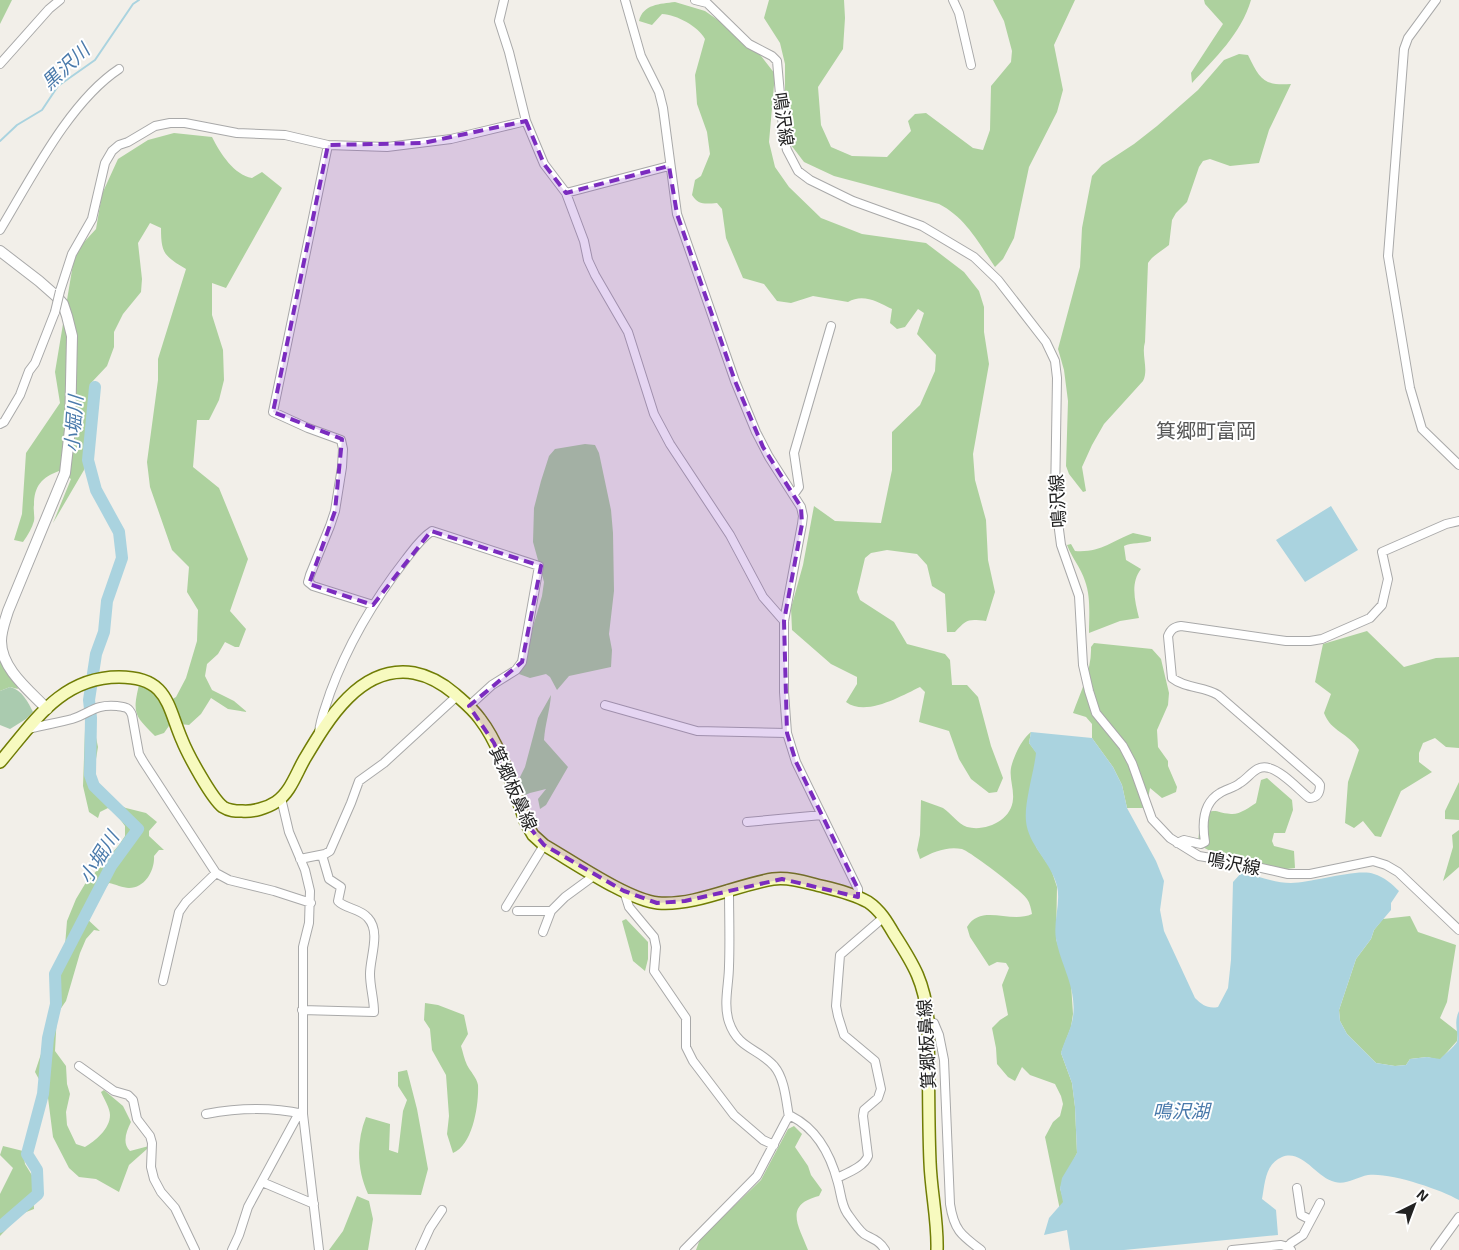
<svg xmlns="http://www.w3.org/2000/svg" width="1459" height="1250" font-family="'Exo 2','Noto Sans JP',sans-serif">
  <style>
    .forest { fill: #add19e }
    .cemetery { fill: #aacbaf }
    .water { fill: #aad3df }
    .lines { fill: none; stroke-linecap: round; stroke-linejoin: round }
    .stream { stroke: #aad3df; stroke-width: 2 }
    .river { stroke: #aad3df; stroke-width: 12 }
    .minor-casing { stroke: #a9a9a9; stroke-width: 10 }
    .tertiary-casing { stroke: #a9a9a9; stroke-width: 12 }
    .secondary-casing { stroke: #707d05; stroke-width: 14 }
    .minor { stroke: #fff; stroke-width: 8 }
    .tertiary { stroke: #fff; stroke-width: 10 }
    .secondary { stroke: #f7fabf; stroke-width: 11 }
    .minor-bridge-casing { stroke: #a9a9a9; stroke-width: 10; stroke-linecap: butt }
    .minor-bridge { stroke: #fff; stroke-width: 8 }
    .marked { fill: #7b2cbf; fill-opacity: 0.2; stroke: #7b2cbf; stroke-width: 4; stroke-dasharray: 10 6; stroke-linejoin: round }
    .labels { text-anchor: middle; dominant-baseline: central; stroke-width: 4; stroke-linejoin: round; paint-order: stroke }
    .street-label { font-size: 18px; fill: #222; stroke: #fff }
    .water-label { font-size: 19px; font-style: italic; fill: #4a7aab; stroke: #fff }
    .quarter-label { font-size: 20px; fill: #555; stroke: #fff }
  </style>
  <rect width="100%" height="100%" fill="#f2efe9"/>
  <path class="forest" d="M0 0H12L0 24Z
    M769 0H844L845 18 843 49 818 87 821 125 831 147 852 156 887 157 911 131 908 121 915 114 926 113 973 148 983 150 990 130 991 86 1011 62 1012 51 1004 21 993 0H1075L1054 45 1063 90 1057 112 1029 167 1014 238 1003 259 995 267C979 243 965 217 939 204L834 176 804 162 791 145 785 127V64L780 43 764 18Z
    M1204 0H1251C1241 34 1215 58 1192 83L1191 73 1223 24 1205 4Z
    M675 2 705 11 751 43 775 74 769 142 775 167 789 187 821 218 862 234 926 243 964 272 979 291 984 307V332L989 364 973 454 975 480 986 520 988 560 995 592 986 621C968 619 967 619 955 632H947L945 594 932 586 927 565 917 554 887 550 871 553 865 558 857 592 860 600 894 622 907 644 945 654 950 660 952 685H967L978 697 991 746 1003 778 997 792 989 793 971 779 959 759 949 731 919 722 925 692 920 687C901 696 866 717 846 702L857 684V677L831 664 792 630 791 608 803 565 814 506 835 521 881 523 892 470V432L920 405 935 371 936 355 917 334 924 313 918 309 905 327 897 329 890 323 892 309C878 302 863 293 848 302L813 296 791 303 777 301 764 284 743 278 726 238 722 209 717 203C705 204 698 205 692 195L695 180 701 176 710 154 707 132 697 104 695 75 705 39C698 26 677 15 662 14L652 25 639 21C643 4 660 4 675 2Z
    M1239 54 1248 55C1260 79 1263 86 1291 84L1269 130 1259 163 1230 166 1210 159 1203 161 1199 167 1187 202 1176 213 1172 220 1169 245C1162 251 1153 255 1148 263L1145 342C1141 355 1149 369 1143 381L1104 424 1092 445 1082 467 1086 491 1083 492 1069 474 1066 466 1068 401 1064 370 1058 349 1080 267 1082 228 1092 176 1102 165 1134 144 1157 126 1198 90 1224 60Z
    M174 133 212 137C220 153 234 175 252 178L262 172 282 188 226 288 212 283V315L223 350 224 380 219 400 209 420H197L193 467 219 488 248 559 230 611 246 629 239 647H235L225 642 218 654 207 664 205 676 212 690 234 701 247 712 228 709 211 698 201 714 189 725 171 723 164 733 155 736C135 716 132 714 139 685L154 693 164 704 176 697 186 678 197 641 198 610 187 592 189 567 172 550 150 487 147 462 158 380V359L186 269C164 256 161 253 161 228L150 223 138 243 142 279 141 292 123 314 114 332V347L107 366 91 383 84 470 53 523 71 479 59 471C42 477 34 486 34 505 33 510 35 516 34 521 32 528 28 535 23 542L14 540 22 514 26 453 60 403 55 372 75 252 96 229 102 194 118 159 148 140Z
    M585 444 595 445 599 453 611 510 613 533 614 591 609 634 612 650 611 667 569 676 557 690 550 677 546 674 530 678 519 674 542 596 544 582 533 542 534 508 541 481 549 456 555 449Z
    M1133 533 1151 537V541C1142 544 1132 542 1124 546L1126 560 1141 569C1130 583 1135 602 1139 618L1120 621 1089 633C1089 617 1091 597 1085 581 1081 568 1072 558 1067 545L1071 544 1075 551C1100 553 1112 541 1133 533Z
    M1367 631 1404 667 1436 658 1459 657V748L1446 747 1435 738 1423 743 1419 753V762L1432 772 1401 791 1381 837 1375 836 1363 821 1354 828 1345 823 1348 782 1359 750C1349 733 1331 732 1324 713L1331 694 1315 682 1323 644Z
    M1094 643 1152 649 1161 659 1169 693 1168 705 1157 730 1158 747 1168 761V766L1177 787 1176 792 1162 798 1150 788 1147 804 1143 808H1127L1122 785 1113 767 1092 738V724L1086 717 1073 713C1080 693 1092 670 1091 647Z
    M0 657 15 680 18 689 10 687 0 691Z
    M551 695C550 710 545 724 544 740L568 767 546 805 540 809 538 799 546 789 530 793 520 797 514 789 525 767 538 718Z
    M89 724 94 728 98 747 94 771 97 783 119 805 126 808 146 813 157 822 149 831V836L164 850H159L154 856C155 870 145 888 129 888 123 888 115 884 109 883L85 917 100 931 94 930 86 939 80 953 66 1001 57 1014 55 1051 66 1066 67 1084 70 1094 66 1112 67 1125 76 1144 85 1147C95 1141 110 1129 110 1115 110 1108 104 1099 101 1092L104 1090 123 1106 131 1122C126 1132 122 1143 130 1151L149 1146 147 1149 129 1165 119 1192 96 1179 79 1177 69 1168 53 1137 47 1090 41 1083 35 1072 46 1039 52 1012V990L64 958 67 921 76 899 85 884 119 845 125 836V826L117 815 108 808 100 812 98 818 89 812 83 786 85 730Z
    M1031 732 1029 743 1036 752V847L1051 869 1057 887 1056 939 1071 984 1073 1014 1071 1027 1061 1053 1072 1083 1075 1107 1077 1153 1060 1188 1064 1202 1060 1210 1045 1137 1053 1122 1060 1116 1063 1104 1061 1096 1055 1084 1030 1075 1022 1067 1015 1081 1008 1077 997 1064 996 1048 992 1028 1000 1020 1008 1015 1002 985 1009 968 1006 963 997 962 989 966 970 937 967 927C981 903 1010 924 1032 914 1031 909 1030 903 1027 899 1022 891 971 852 962 849 947 846 933 852 920 859L917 850 920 835 921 800C928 803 936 805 943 808 951 813 958 824 967 827 986 832 1012 820 1013 799 1014 787 1008 776 1012 764 1015 754 1022 739 1031 732Z
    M1267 778 1292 800 1293 810 1285 833H1274L1272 841 1274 846 1294 851 1295 868 1278 870 1210 851 1201 846 1198 842 1201 814C1219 808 1215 813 1231 814 1239 815 1250 807 1256 803L1261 780Z
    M1459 782V820L1445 819V811Z
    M1459 830V867L1443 881 1453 847 1452 835Z
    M1410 916 1418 932 1456 945 1447 1002 1440 1018 1458 1032 1457 1041 1440 1060 1427 1057 1410 1059 1406 1065 1395 1066 1376 1063 1347 1034 1340 1021 1339 1010 1356 959 1371 939 1374 930 1383 919Z
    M626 919 648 942V959L645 971 633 961 622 921Z
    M425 1003 438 1005 464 1015 468 1034 461 1046C463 1052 464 1059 467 1065 470 1071 477 1078 478 1085 479 1104 473 1145 453 1153L447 1134 449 1116 446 1075 432 1050 430 1029 424 1020Z
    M407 1070 417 1109 428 1169 421 1195 368 1194C357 1170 356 1142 366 1117L390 1124 389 1150 398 1153 403 1111 407 1100 398 1086V1072Z
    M794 1126 802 1134 795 1147 808 1166 811 1175 822 1190 819 1196C783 1205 799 1226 808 1250H696L700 1239 761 1180 788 1129Z
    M3 1146 23 1151 25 1164 33 1177 34 1209 21 1214 0 1236V1194L13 1168 0 1155Z
    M357 1196 369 1201 373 1219 368 1250H329L343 1231Z"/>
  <path class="cemetery" d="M10 687C22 690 28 702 33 712L26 719 10 729 0 725V691Z"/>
  <path class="water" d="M1331 506 1358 550 1305 582 1276 540Z
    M1031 732 1092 738 1113 767 1122 785 1127 808 1156 861 1164 881 1160 910 1164 931 1195 998C1202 1005 1208 1009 1218 1007L1228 988 1231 960 1233 882 1242 872C1257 876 1275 883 1291 883 1312 883 1357 868 1374 874 1384 877 1392 884 1399 891L1391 903V910L1374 930 1371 939 1356 959 1339 1010 1340 1021 1347 1034 1376 1063 1395 1066 1406 1065 1410 1059 1427 1057 1440 1059C1445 1054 1453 1048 1457 1042 1459 1033 1453 1023 1459 1011V1200C1440 1189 1389 1172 1368 1175 1357 1177 1346 1185 1335 1182 1316 1178 1303 1149 1282 1157 1265 1164 1265 1183 1262 1199L1276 1210 1278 1235 1124 1250H1070L1067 1230 1044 1235 1049 1218 1063 1202 1060 1188 1062 1178 1077 1153 1075 1107 1072 1083 1061 1053C1064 1041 1071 1030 1073 1017 1077 988 1061 966 1056 939 1053 922 1061 903 1057 886 1051 862 1028 845 1026 821 1024 803 1034 772 1036 753L1029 743Z"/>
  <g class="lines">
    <path class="stream" d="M0 141 17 125 42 110 58 86 95 60 133 4 139 0"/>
    <path class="river" d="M0 1227 38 1194 37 1170 27 1154 43 1094 48 1038 56 1004 55 974 111 866 138 829 94 786 90 775 91 718 89 700 96 654 104 632 107 601 122 558 119 532 96 490 88 460 95 387"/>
    <g class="minor-casing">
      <path id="minor" d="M504 0 499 21 509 52 526 121 544 164 566 193 584 241 588 260 595 275 628 332 654 414 670 444 730 535 763 597 784 621
        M625 0 641 56 659 92 663 108 677 214 735 381 756 432 769 457 801 507 803 516 802 524 784 621V692L787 733 796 762 858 889V897
        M695 0 707 3 749 44 772 56 777 61 784 139 787 150 798 171 810 180 853 201 922 226 974 257 998 280 1046 342 1055 361 1057 378 1055 499 1061 545 1079 596 1083 665 1089 691 1096 713 1123 746 1132 763 1152 819 1170 838 1199 856 1235 862 1288 874H1310L1373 861 1386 865 1398 872 1459 930
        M953 0 959 13 971 65
        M1436 0 1408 38 1404 49 1388 256 1410 388 1422 429 1459 465
        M0 64 49 9 60 0
        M328 145 273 412 308 428 341 440 343 449 342 467 335 511 330 526 310 575 308 582 313 586 373 605
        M566 193 669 166
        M0 230C31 179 69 102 119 69
        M60 291 72 254 92 219 105 163 112 151 119 145 128 142 155 126 170 123H185L237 133 285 135 328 145 387 147 451 139 526 121
        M0 424 4 422 20 395 29 371 35 363 55 312
        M794 494 799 487 794 453 831 326
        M605 705 697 731 787 733
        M29 729C43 725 57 723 72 719 91 713 94 704 117 706 125 707 129 707 132 715L139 754 143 761 216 873 229 880 274 891 311 903
        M319 733C320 719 326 706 330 693 348 644 374 600 406 559 413 550 421 538 432 531L539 566 522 662 516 670 492 685 469 706
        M281 798 289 832 305 870 310 891 309 923 303 947V1114L319 1250
        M747 822 822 815
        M1177 843 1184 840 1201 844 1205 842C1202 824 1203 803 1220 793 1226 789 1234 788 1240 783 1250 777 1256 764 1269 768 1282 771 1298 789 1309 798 1317 798 1320 793 1320 785L1318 782 1218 695C1204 686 1186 689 1172 678L1168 636C1171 629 1174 627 1181 626L1286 641H1310L1322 639 1370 618 1382 605 1388 579 1382 552 1446 524 1459 521
        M300 859 325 854 330 851 351 803 359 781 384 763 457 696
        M729 889C729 915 730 940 729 966 729 984 723 1004 729 1022 738 1049 758 1048 774 1066 785 1079 786 1101 789 1117
        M624 891 629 907 654 937 656 947 654 971 686 1018V1047L693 1061 734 1115 763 1140 774 1145
        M506 907 544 845
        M517 911H551
        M543 932 551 911 565 897 595 875
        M163 981 179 912 186 902 216 873
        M302 1010 374 1012C374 999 370 987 370 974 370 957 381 932 368 918 360 908 345 909 338 901L341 887 329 879 322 855
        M928 1021 934 1023 939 1035 944 1060 950 1204C954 1230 961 1235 981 1250
        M79 1066 114 1091 128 1095 133 1100 137 1119 150 1136 152 1143 151 1167 154 1179 161 1192 175 1208 195 1250
        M206 1114C238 1108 271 1107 303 1114
        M837 1178C847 1173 864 1167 868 1156L863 1116 864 1110 878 1098 881 1089 875 1061 844 1035 838 1016 836 1006 840 955 884 917
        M262 1182 314 1204
        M1297 1188 1301 1215 1311 1220
        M1288 1247 1291 1243 1303 1235 1320 1203
        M232 1250 239 1235 248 1207 299 1113
        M420 1250 430 1228 442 1210
        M684 1250 757 1176 787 1119 791 1116C817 1129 831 1156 838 1183 841 1193 841 1204 847 1213 852 1220 858 1229 864 1234 873 1239 880 1241 885 1250
        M1232 1250 1281 1245 1288 1247 1291 1250
        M1435 1250 1459 1217"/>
    </g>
    <g class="tertiary-casing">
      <path id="tertiary" d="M0 251 39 281 56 296 63 304 67 316 72 336 70 429 65 473 8 611C5 621 1 631 1 641 1 669 30 691 47 709"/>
    </g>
    <g class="secondary-casing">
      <path id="secondary" d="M0 762C34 722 61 677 119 677 168 677 167 705 182 740 188 755 212 799 223 807 229 811 235 811 242 811 253 812 267 808 276 802 290 793 296 774 304 760 327 721 360 664 414 673 430 676 442 683 455 694 464 702 473 709 480 719 501 746 514 791 526 823L533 835 544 845C572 861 628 900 658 903 696 906 736 885 773 879 789 877 805 882 821 886 837 890 854 894 868 902 880 910 887 922 894 934 914 965 925 983 928 1021 929 1068 928 1115 930 1162 931 1192 938 1221 937 1250"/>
    </g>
    <use href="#minor" class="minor"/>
    <use href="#tertiary" class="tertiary"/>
    <use href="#secondary" class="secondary"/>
    <g class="minor-bridge-casing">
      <path id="minor-bridge" d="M55 312 60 291"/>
    </g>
    <use href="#minor-bridge" class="minor-bridge"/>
  </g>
  <path class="marked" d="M526 121 544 164 566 193 669 166 677 214 735 381 763 447 801 507 802 524 784 621 787 733 796 762 858 889V897L782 879 685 901 657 903 624 891 544 845 526 823 494 743 469 706 522 662 541 566 431 531 373 605 309 584 335 511 342 439 273 412 328 145 423 143Z"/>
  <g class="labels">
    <g class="street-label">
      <text transform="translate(784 119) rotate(82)">鳴沢線</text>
      <text transform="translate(1057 501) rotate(-93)">鳴沢線</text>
      <text transform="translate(514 788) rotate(66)">箕郷板鼻線</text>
      <text transform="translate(1234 863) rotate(11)">鳴沢線</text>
      <text transform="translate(926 1044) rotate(-93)">箕郷板鼻線</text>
    </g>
    <g class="water-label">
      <text transform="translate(65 66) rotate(-43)">黒沢川</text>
      <text transform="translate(73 424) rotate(-86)">小堀川</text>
      <text transform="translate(98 857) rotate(-58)">小堀川</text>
      <text x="1181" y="1110">鳴沢湖</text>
    </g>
    <g class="quarter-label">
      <text x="1206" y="430">箕郷町富岡</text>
    </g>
  </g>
  <g transform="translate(1414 1205) rotate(42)" stroke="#ffffff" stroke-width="4" paint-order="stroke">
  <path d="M0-4L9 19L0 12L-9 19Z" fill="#222222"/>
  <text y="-8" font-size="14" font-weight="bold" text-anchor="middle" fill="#222222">N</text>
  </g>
</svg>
